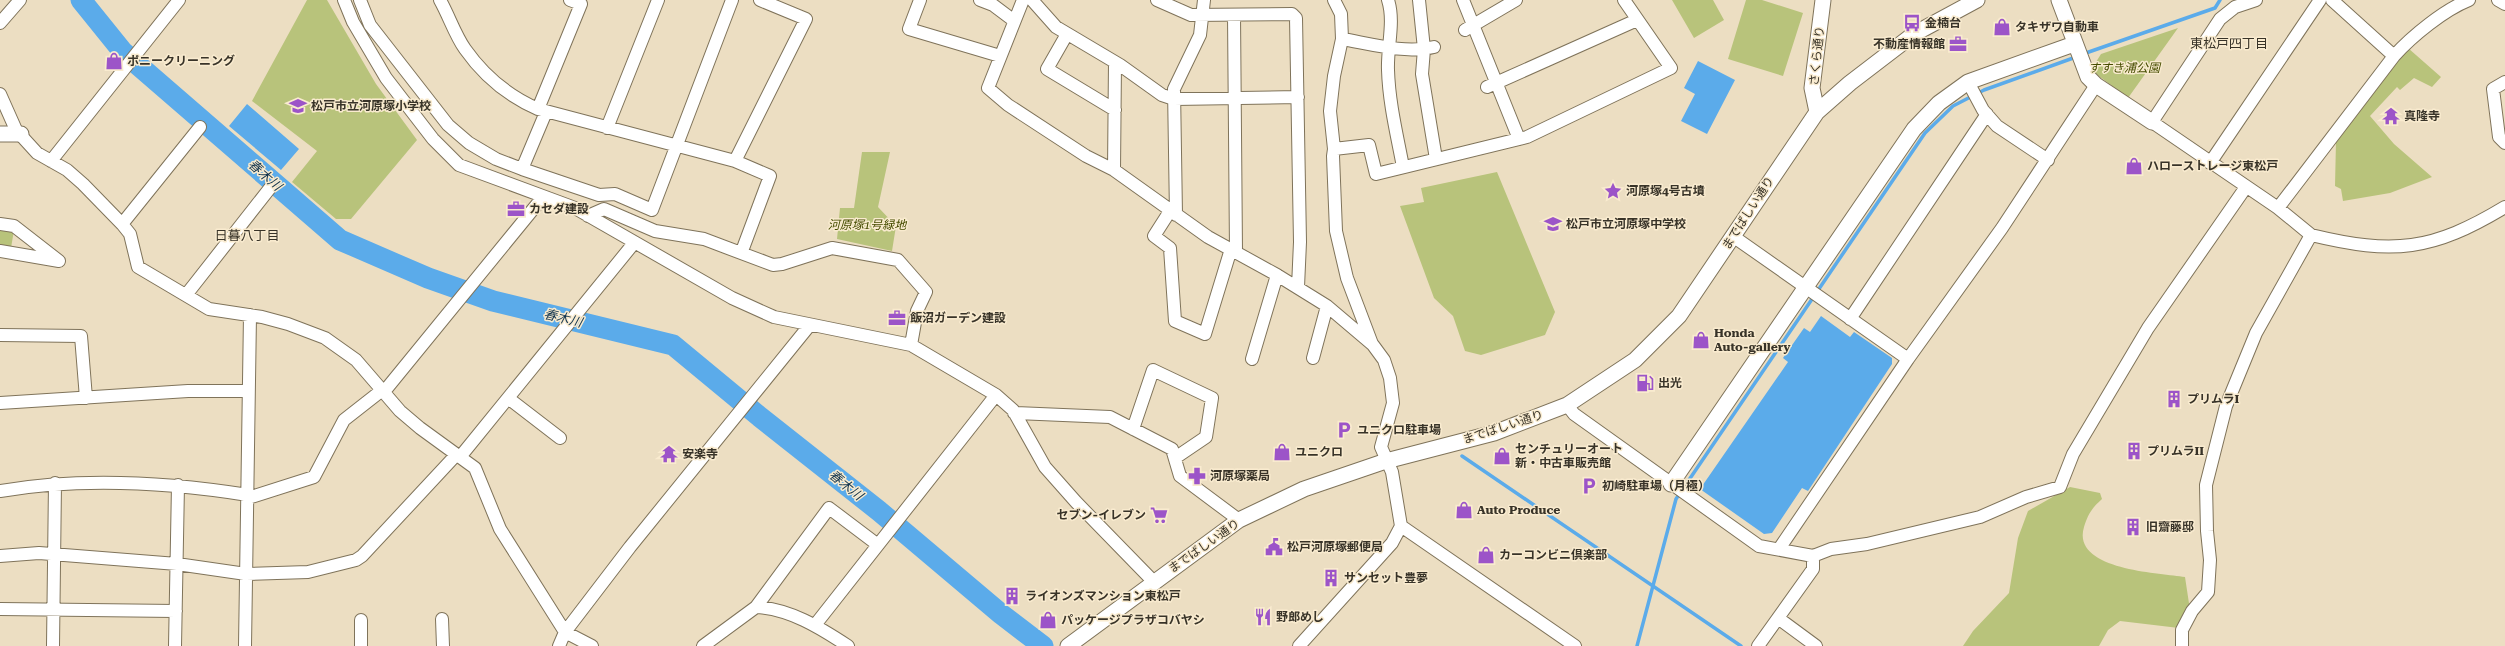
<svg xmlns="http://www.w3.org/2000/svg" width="2505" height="646" font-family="'Roboto Serif','Noto Sans JP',serif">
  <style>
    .green { fill: #b8c37b }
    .water { fill: #5babea }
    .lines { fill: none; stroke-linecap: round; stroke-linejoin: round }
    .stream { stroke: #5babea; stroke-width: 3.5 }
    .river { stroke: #5babea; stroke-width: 21 }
    .minor-casing { stroke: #7f735a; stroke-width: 14 }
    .tertiary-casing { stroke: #7f735a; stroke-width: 17 }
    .minor { stroke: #fff; stroke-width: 12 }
    .tertiary { stroke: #fff; stroke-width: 15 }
    .labels { text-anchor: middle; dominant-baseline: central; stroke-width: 3; stroke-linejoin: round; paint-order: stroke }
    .poi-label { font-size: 12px; font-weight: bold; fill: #383328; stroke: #f9ebcf; text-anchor: start }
    .street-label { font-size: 12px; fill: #383328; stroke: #f9ebcf }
    .park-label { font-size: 12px; font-style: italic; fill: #464d01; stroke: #f9ebcf }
    .neighbourhood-label { font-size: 13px; fill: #383328; stroke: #f9ebcf }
    .water-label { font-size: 13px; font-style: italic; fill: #12344e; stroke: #f9ebcf }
  </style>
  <rect width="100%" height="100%" fill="#ecdec2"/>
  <path class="green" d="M307 0H327L376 84 417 140 351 219H336L292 182 317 151 252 101Z
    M1672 0H1713L1724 20 1694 38Z
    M1746 0H1762L1803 13 1783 76 1728 59Z
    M2178 28 2128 98 2091 70 2101 54Z
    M2408 48 2441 77 2432 87 2414 78 2400 90 2397 87 2370 116 2394 144 2432 177 2390 193 2343 201 2341 189 2335 186 2336 141Z
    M862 152H890L878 207 896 226 892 251 837 239 840 208H854Z
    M1497 172 1555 312 1545 335 1481 355 1465 351 1453 316 1434 298 1400 206 1424 202 1421 188Z
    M0 229 14 230 11 248 0 246Z
    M2070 487 2100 493 2102 499C2092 508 2088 514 2084 527 2071 570 2159 573 2185 577L2190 610 2179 628 2120 621 2108 630 2099 646H1963L1973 631 2009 593 2018 538 2028 511Z"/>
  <path class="water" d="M1698 61 1735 80 1707 134 1681 121 1695 94 1684 88Z
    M247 104 299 149 281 170 229 126Z
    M1821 316 1850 337 1854 332 1892 358V364L1808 491 1802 488 1772 533 1764 534 1700 489 1788 362 1783 358 1804 328 1810 332Z"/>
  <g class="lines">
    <path class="stream" d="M2083 54 2215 8 2220 0
      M1462 456 1741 646
      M1637 646 1676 499 1925 133 1953 106 1984 90 2076 57"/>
    <path class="river" d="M81 0 123 52 340 240 428 278 493 301 673 345 760 417 879 511 1001 614 1043 646"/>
    <g class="minor-casing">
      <path id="minor" d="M344 0 353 22 386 78 433 139 459 165 575 208 732 298 774 317 911 345 996 395 1013 410 1045 467 1076 502 1153 581
        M360 0 370 25 448 125 469 143 496 159 522 169 599 195 615 194 652 210 732 0
        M440 0C449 16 455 35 465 49 484 76 508 96 538 109L735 161 770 176 742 251
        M920 0 909 29 1000 56
        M980 0 993 5 1013 20
        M1023 0 988 88 1008 105 1086 156 1114 170 1208 237 1277 275 1327 306 1373 345 1384 360 1390 378 1393 403 1381 447 1392 472 1401 526 1575 646
        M1032 0 1056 27 1120 65 1162 95 1174 99 1298 97
        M1157 0 1191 15 1292 14 1296 18 1300 242 1298 287
        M1334 0 1341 14 1342 39 1334 76 1330 111 1334 149
        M1388 0C1395 22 1387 47 1388 70 1389 103 1397 135 1403 167
        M1419 0 1424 49 1422 74 1436 159
        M1463 0 1519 139
        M2332 0 2394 56
        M2498 0 2505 4
        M1234 15 1236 252
        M0 23 20 0
        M1465 30 1516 0
        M1067 34 1047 69 1115 110
        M1342 39C1371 44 1405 54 1434 47
        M1968 82 1983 110 1997 126 2048 160
        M2505 82 2493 89 2499 137 2505 143
        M1487 87 1637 20
        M0 94 16 130 37 153 67 170 83 184 122 224 130 234 138 267 209 309 262 317 288 324 325 338 356 360 400 411 420 428 475 468 500 529 565 632 592 646
        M538 109 581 4 570 0
        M607 128 658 0
        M51 161 179 0
        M735 161 806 19 760 0
        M2210 163 2320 0
        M522 169 546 112
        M1114 170 1115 62
        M2278 208 2394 56C2412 36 2444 10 2469 0
        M1170 211 1154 236 1170 248 1175 321 1205 334 1231 249
        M1176 215 1174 89 1200 35 1204 0
        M588 216 604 209 655 231 704 239 773 265 782 264 832 248 898 260 926 292 917 311 911 345
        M0 224 14 226 59 261 0 251
        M122 224 200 127
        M2311 235C2394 255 2432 251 2505 207
        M1734 237 1908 359
        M186 295 270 188
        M1850 319 1987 114
        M0 335 81 336 86 398
        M1372 344 1347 278 1336 231 1333 156 1334 149 1369 145 1376 174 1527 137 1671 68 1624 0
        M1313 358 1327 306
        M1252 359 1277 275
        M383 393 543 197
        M508 398 560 438
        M0 403 188 391H248
        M1567 405 1574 414 1759 546 1813 556V569L1758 646
        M1014 413 1110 417 1172 449 1180 476 1239 520
        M1133 429 1153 370 1212 398 1206 437 1175 458
        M460 457 634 243
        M0 491C82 477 166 482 248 495
        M248 498 314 477 344 420 381 391
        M1779 549 1908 359 2002 228 2096 85
        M0 556 39 553 177 564 246 574 308 572 356 560 362 556 456 455
        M1813 556 1831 549 1867 544 1980 517 2026 497 2060 487 2073 454 2148 328 2246 187
        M756 607 829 508 878 545
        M0 609 176 611
        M1778 618 1816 646
        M442 619 443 646
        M361 620V646
        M815 625 996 395
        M53 646 55 483
        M175 646 178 485
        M245 646 250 315
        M559 646 565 632 630 547 809 326
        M703 646 756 607C790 609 819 627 848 646
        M1299 646 1392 543 1401 526
        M2182 646V630L2192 611 2208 592 2210 560 2207 531 2206 485 2226 406 2256 333 2311 235 2278 208 2152 122 2220 19 2235 7 2256 0"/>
    </g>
    <g class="tertiary-casing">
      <path id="tertiary" d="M2059 0 2088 77 2096 85 2152 122
        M1817 112 1812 88 1823 0
        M0 134H21
        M1671 484 1914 129 1939 103 1968 82 2074 44
        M1068 646 1239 520 1304 489 1386 461 1494 433 1567 405 1635 360 1679 316 1817 112 1850 83 1914 34 1977 0"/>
    </g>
    <use href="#minor" class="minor"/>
    <use href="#tertiary" class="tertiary"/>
  </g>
  <defs>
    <g id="bus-bare" transform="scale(1.38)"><path d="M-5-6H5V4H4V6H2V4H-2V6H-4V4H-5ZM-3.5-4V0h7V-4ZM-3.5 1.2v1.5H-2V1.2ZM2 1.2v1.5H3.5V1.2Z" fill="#9c54c8" stroke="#f9ebcf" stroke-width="2.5" paint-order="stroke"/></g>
    <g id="shop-bare" transform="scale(1.38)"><path d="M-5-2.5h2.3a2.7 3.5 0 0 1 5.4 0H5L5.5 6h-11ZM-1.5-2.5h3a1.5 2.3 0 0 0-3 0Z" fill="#9c54c8" stroke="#f9ebcf" stroke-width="2.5" paint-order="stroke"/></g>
    <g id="office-bare" transform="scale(1.38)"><path d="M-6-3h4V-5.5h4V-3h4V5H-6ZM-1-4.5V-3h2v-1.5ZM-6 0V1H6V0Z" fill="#9c54c8" stroke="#f9ebcf" stroke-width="2.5" paint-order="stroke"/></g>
    <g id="school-bare" transform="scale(1.38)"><path d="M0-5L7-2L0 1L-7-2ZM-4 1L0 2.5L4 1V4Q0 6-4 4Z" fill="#9c54c8" stroke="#f9ebcf" stroke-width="2.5" paint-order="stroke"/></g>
    <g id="temple-bare" transform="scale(1.38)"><path d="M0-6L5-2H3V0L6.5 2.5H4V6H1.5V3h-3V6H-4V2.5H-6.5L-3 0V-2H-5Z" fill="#9c54c8" stroke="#f9ebcf" stroke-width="2.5" paint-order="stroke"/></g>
    <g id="sight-bare" transform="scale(1.38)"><path d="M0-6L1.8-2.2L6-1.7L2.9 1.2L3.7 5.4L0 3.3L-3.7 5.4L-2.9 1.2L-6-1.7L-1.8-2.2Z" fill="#9c54c8" stroke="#f9ebcf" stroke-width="2.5" paint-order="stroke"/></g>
    <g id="fuel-bare" transform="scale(1.38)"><path d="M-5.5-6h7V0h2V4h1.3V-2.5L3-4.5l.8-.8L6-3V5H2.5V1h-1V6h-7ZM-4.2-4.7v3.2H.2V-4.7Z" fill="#9c54c8" stroke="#f9ebcf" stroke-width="2.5" paint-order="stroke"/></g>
    <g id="building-bare" transform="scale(1.38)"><path d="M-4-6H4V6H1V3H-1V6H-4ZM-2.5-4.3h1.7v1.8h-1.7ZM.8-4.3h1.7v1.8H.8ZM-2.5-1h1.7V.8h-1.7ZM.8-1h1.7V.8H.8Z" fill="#9c54c8" stroke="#f9ebcf" stroke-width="2.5" paint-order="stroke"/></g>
    <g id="parking-bare" transform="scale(1.38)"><path d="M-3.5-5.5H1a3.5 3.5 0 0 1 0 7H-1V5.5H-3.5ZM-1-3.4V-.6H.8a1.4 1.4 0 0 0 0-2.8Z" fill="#9c54c8" stroke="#f9ebcf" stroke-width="2.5" paint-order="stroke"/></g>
    <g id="pharmacy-bare" transform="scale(1.38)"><path d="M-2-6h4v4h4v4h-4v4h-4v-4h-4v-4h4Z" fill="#9c54c8" stroke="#f9ebcf" stroke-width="2.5" paint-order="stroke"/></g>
    <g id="supermarket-bare" transform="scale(1.38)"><path d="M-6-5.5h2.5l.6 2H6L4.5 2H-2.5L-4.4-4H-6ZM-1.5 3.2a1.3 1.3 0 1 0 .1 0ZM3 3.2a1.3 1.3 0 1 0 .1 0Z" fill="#9c54c8" stroke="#f9ebcf" stroke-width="2.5" paint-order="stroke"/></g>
    <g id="civic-bare" transform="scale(1.38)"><path d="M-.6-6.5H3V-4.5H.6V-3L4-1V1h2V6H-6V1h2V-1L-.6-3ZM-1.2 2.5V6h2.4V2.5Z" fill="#9c54c8" stroke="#f9ebcf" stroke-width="2.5" paint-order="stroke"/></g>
    <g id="restaurant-bare" transform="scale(1.38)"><path d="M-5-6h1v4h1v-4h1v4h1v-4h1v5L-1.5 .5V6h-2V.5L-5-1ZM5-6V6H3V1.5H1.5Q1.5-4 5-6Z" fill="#9c54c8" stroke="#f9ebcf" stroke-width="2.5" paint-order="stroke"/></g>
  </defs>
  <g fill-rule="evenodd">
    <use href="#bus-bare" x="1912" y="23"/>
    <use href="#shop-bare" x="2002" y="27"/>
    <use href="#office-bare" x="1958" y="44"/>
    <use href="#shop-bare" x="114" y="61"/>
    <use href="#school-bare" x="298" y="106"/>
    <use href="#temple-bare" x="2391" y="116"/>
    <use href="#shop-bare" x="2134" y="166"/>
    <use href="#sight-bare" x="1613" y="191"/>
    <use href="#office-bare" x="516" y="209"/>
    <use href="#school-bare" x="1553" y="224"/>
    <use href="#office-bare" x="897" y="318"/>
    <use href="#shop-bare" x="1701" y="340"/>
    <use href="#fuel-bare" x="1645" y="383"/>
    <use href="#building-bare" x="2174" y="399"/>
    <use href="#parking-bare" x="1344" y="430"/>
    <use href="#building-bare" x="2134" y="451"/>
    <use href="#shop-bare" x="1282" y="452"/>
    <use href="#temple-bare" x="669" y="454"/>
    <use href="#shop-bare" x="1502" y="456"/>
    <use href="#pharmacy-bare" x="1197" y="476"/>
    <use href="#parking-bare" x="1589" y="486"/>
    <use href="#shop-bare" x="1464" y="510"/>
    <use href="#supermarket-bare" x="1159" y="515"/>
    <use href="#building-bare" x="2133" y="527"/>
    <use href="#civic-bare" x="1274" y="547"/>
    <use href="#shop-bare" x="1486" y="555"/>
    <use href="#building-bare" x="1331" y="578"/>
    <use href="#building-bare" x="1012" y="596"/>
    <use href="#restaurant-bare" x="1263" y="617"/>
    <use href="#shop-bare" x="1048" y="620"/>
  </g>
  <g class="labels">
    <g class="poi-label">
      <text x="1925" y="23">金楠台</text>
      <text x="2015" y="27">タキザワ自動車</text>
      <text x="1945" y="44" text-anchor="end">不動産情報館</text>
      <text x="127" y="61">ポニークリーニング</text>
      <text x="311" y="106">松戸市立河原塚小学校</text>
      <text x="2404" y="116">真隆寺</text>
      <text x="2147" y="166">ハローストレージ東松戸</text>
      <text x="1626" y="191">河原塚4号古墳</text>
      <text x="529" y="209">カセダ建設</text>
      <text x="1566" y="224">松戸市立河原塚中学校</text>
      <text x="910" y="318">飯沼ガーデン建設</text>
      <text x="1714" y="333">Honda<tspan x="1714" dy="14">Auto-gallery</tspan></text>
      <text x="1658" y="383">出光</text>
      <text x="2187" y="399">プリムラI</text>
      <text x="1357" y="430">ユニクロ駐車場</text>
      <text x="1515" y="449">センチュリーオート<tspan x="1515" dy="14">新・中古車販売館</tspan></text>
      <text x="2147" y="451">プリムラII</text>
      <text x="1295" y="452">ユニクロ</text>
      <text x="682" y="454">安楽寺</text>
      <text x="1210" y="476">河原塚薬局</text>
      <text x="1602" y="486">初崎駐車場（月極）</text>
      <text x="1477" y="510">Auto Produce</text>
      <text x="1146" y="515" text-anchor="end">セブン-イレブン</text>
      <text x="2146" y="527">旧齋藤邸</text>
      <text x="1287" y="547">松戸河原塚郵便局</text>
      <text x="1499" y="555">カーコンビニ倶楽部</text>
      <text x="1344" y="578">サンセット豊夢</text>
      <text x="1025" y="596">ライオンズマンション東松戸</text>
      <text x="1276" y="617">野郎めし</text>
      <text x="1061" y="620">パッケージプラザコバヤシ</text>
    </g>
    <g class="street-label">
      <text transform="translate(1817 56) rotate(-84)">さくら通り</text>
      <text transform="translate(1748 213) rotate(-57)">までばしい通り</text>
      <text transform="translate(1503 427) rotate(-18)">までばしい通り</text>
      <text transform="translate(1204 546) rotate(-35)">までばしい通り</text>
    </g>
    <g class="park-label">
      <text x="2124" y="68">すすき浦公園</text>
      <text x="867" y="225">河原塚1号緑地</text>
    </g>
    <g class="neighbourhood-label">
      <text x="2229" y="43">東松戸四丁目</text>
      <text x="247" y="235">日暮八丁目</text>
    </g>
    <g class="water-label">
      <text transform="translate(265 175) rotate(41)">春木川</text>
      <text transform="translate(563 318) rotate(14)">春木川</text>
      <text transform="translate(846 485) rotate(39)">春木川</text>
    </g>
  </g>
</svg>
